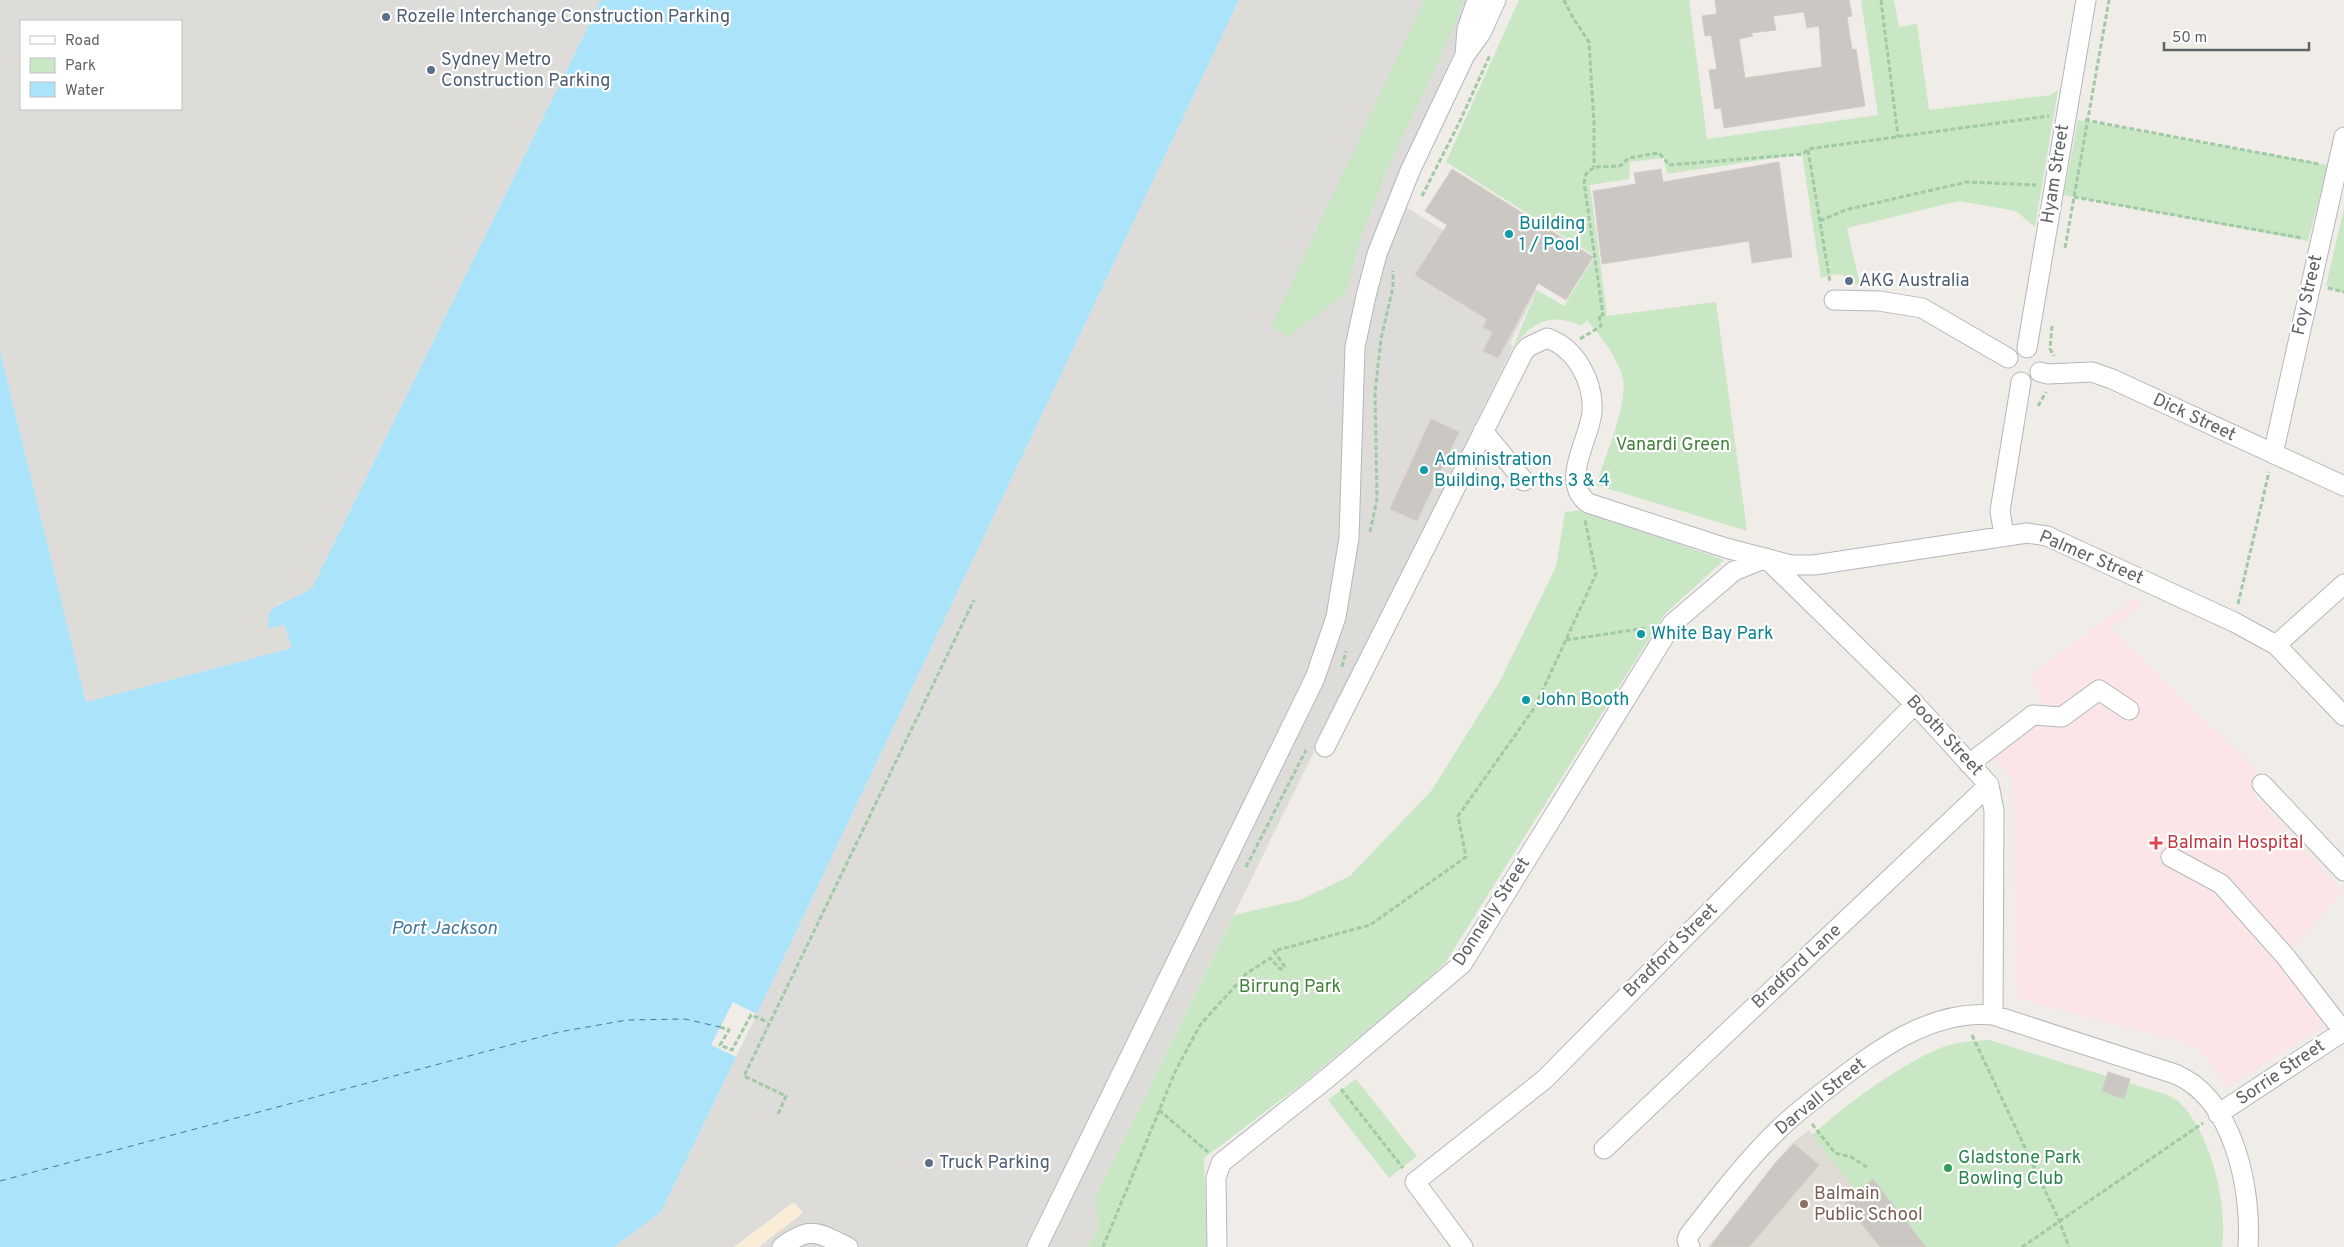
<svg xmlns="http://www.w3.org/2000/svg" width="2344" height="1247" font-family="Overpass,sans-serif">
  <style>
    .industrial { fill: #dedcd9; fill-rule: evenodd }
    .education { fill: #dfdcd5 }
    .medical { fill: #fbe5e6 }
    .green { fill: #c9e6c5 }
    .sand { fill: #f9edd8 }
    .water { fill: #abe3fb }
    .pier { fill: #f0ece7 }
    .lines { fill: none; stroke-linecap: round; stroke-linejoin: round }
    .ferry { stroke: #427a9b; stroke-width: 1; stroke-dasharray: 6 5; stroke-linecap: butt }
    .building { fill: #cbc7c3; stroke: #d4cdc5; fill-rule: evenodd }
    .minor-casing { stroke: #b4b7ba; stroke-width: 21 }
    .path { stroke: #a0c9a5; stroke-width: 3; stroke-dasharray: 5 2.5; stroke-linecap: butt }
    .minor { stroke: #fff; stroke-width: 19 }
    .service-dot { fill: #5c6f8a; stroke: #fff; stroke-width: 2 }
    .culture-dot { fill: #0f9aa8; stroke: #fff; stroke-width: 2 }
    .health-dot { fill: #e0444e; stroke: #fff; stroke-width: 2 }
    .leisure-dot { fill: #2e9e5b; stroke: #fff; stroke-width: 2 }
    .education-dot { fill: #8d6e63; stroke: #fff; stroke-width: 2 }
    .labels { text-anchor: middle; dominant-baseline: central; stroke-width: 4.5; stroke-linejoin: round; paint-order: stroke }
    .service-label { font-size: 18px; fill: #4e5e75; stroke: #fff; text-anchor: start }
    .street-label { font-size: 18px; fill: #5e6366; stroke: #fff }
    .culture-label { font-size: 18px; fill: #0d838f; stroke: #fff; text-anchor: start }
    .park-label { font-size: 18px; fill: #408239; stroke: #fff }
    .health-label { font-size: 18px; fill: #be3a42; stroke: #fff; text-anchor: start }
    .leisure-label { font-size: 18px; fill: #27864d; stroke: #fff; text-anchor: start }
    .education-label { font-size: 18px; fill: #785e54; stroke: #fff; text-anchor: start }
    .water-label { font-size: 19px; font-style: italic; fill: #427a9b; stroke: #fff }
  </style>
  <rect width="100%" height="100%" fill="#f0ece7"/>
  <path class="industrial" d="M0 0H601L312 588 294 600 277 604 292 648 86 702 0 351ZM21 21H181V109H21Z
    M1239 0H1474L1473 11 1389 196 1537 290 1510 343 1513 347 1094 1199 1099 1227 1088 1247H614L661 1212 757 1014Z"/>
  <path class="education" d="M1809 1130 1900 1247H1708L1776 1162 1793 1142Z"/>
  <path class="medical" d="M2133 599 2142 605 2111 629 2263 776 2254 794 2343 892 2286 957 2333 1019 2228 1087 2197 1046 2018 999 2012 779 1983 748 2043 701 2030 675Z"/>
  <path class="green" d="M1424 0H1464L1454 27 1385 175 1361 237 1345 295 1288 337 1271 327Z
    M1519 0H1689L1707 139 1878 115 1861 0H1894L1899 27 1917 24 1929 110 2051 95 2058 90 2035 227 2016 211 1959 201 1847 228 1861 289C1848 275 1839 270 1821 278L1802 154 1667 174 1664 158 1630 162 1629 179 1590 185 1607 316 1716 302 1747 531 1596 485C1604 459 1628 405 1623 379 1618 357 1601 337 1587 320L1581 326C1551 311 1531 323 1513 347L1537 290 1564 306 1595 256 1446 162Z
    M2078 120 2328 165 2308 241 2064 195Z
    M2344 208V293L2326 286Z
    M1583 510 1724 560 1664 615 1445 963 1415 991 1307 1080 1204 1158 1207 1247H1088L1099 1227 1094 1199 1234 915 1300 900 1350 876 1432 790 1500 681 1556 567 1565 512Z
    M1989 1040 2162 1093C2168 1096 2175 1098 2179 1102 2211 1132 2228 1205 2222 1247H1900L1812 1135C1846 1105 1895 1068 1936 1050 1953 1042 1971 1041 1989 1040Z
    M1356 1079 1417 1156 1389 1178 1328 1100Z"/>
  <path class="sand" d="M794 1202 803 1213 759 1247H734Z"/>
  <path class="water" d="M601 0H1239L757 1014 661 1212 614 1247H0V351L86 702 292 648 284 625 268 628 269 612C280 601 297 599 312 588Z"/>
  <path class="pier" d="M733 1002 757 1014 736 1057 711 1045Z"/>
  <g class="lines">
    <path class="ferry" d="M0 1181 559 1032 627 1020 685 1019 720 1027"/>
  </g>
  <path class="building" d="M1715 0H1849L1852 16 1847 17 1852 50 1856 49 1865 106 1724 128 1721 108 1715 109 1709 70 1717 69 1711 35 1705 36 1702 16 1717 14ZM1804 12 1807 28 1819 26 1822 67 1745 78 1739 39 1753 36 1751 33 1776 30 1773 16Z
    M1779 162 1792 257 1752 263 1749 241 1602 264 1593 191 1636 184 1634 173 1661 169 1663 182Z
    M1452 169 1593 257 1566 300 1538 283 1498 358 1483 351 1493 332 1483 327 1487 319 1415 275 1447 225 1425 211Z
    M1431 419 1459 432 1417 521 1390 509Z
    M2108 1072 2130 1079 2124 1099 2102 1091Z
    M1794 1144 1819 1165 1749 1247H1710L1776 1162Z
    M1873 1179 1926 1247H1880L1845 1203 1848 1201 1847 1199Z"/>
  <g class="lines">
    <g class="minor-casing">
      <path id="minor" d="M1465 55 1467 29 1477 0
        M1834 300 1879 301 1922 308 2008 358
        M2027 348 2086 0
        M2040 372 2048 374 2092 372 2112 379 2344 486
        M1483 431 1524 481
        M2273 454 2344 137
        M2004 535 2000 511 2021 382
        M1766 558 1915 704 1989 785 1994 811 1993 1015 2175 1074C2234 1098 2252 1190 2248 1247
        M2276 645 2344 584
        M1325 747 1523 353 1528 347 1547 338C1576 348 1594 382 1592 412 1590 439 1559 481 1588 503L1726 548 1791 565H1814L2027 533 2047 536 2234 622 2276 645 2344 716
        M1969 764 2033 715 2062 717 2099 690 2129 710
        M2262 784 2344 871
        M2171 857 2221 884 2286 957 2343 1031
        M2218 1114 2344 1031
        M1604 1149 1989 785
        M782 1247C811 1225 818 1233 848 1247
        M1037 1247 1315 678 1336 617 1349 538 1355 347 1366 296 1377 254 1410 171 1465 55 1481 33 1496 0
        M1217 1247 1216 1178 1221 1163 1330 1076 1462 964 1672 624 1734 571 1766 558
        M1463 1247 1415 1182 1545 1079 1915 704
        M1690 1247 1687 1240 1689 1235C1717 1199 1745 1162 1778 1130 1793 1115 1810 1102 1827 1089 1874 1052 1930 1009 1993 1015"/>
    </g>
    <path class="path" d="M1564 0 1572 16 1589 42 1594 124V167
      M1881 0 1898 137
      M2085 120 2319 164
      M1808 150 1830 282
      M1422 196 1460 121 1490 55
      M2074 197 2302 238
      M1820 221 1845 210 1967 182 2036 185
      M2065 248 2109 0
      M2328 288 2344 292
      M2052 326 2050 349 2054 356
      M1580 339 1601 326 1599 315H1603L1584 182 1586 174 1594 167 1620 166 1629 158 1659 153 1669 165 1803 154 1808 149 2049 116
      M2038 406 2046 392
      M1370 532 1377 499 1375 392 1381 339 1393 287V271
      M2238 604 2269 472
      M1566 640 1647 628
      M1342 667 1346 651
      M1246 867 1306 750
      M1285 967 1274 951 1370 925 1466 857 1458 816 1535 707 1596 574 1585 520
      M720 1027 729 1030 720 1045 732 1050 751 1015 768 1022
      M1972 1035 2059 1220 2069 1247
      M1341 1089 1403 1168
      M1159 1110 1208 1152
      M778 1114 786 1096 744 1076 974 600
      M1812 1124 1835 1153 1851 1157 1867 1167
      M1103 1247 1175 1072 1200 1025 1246 974 1270 958 1280 969 1285 967
      M2022 1247 2203 1123"/>
    <use href="#minor" class="minor"/>
  </g>
  <g class="service-dot">
    <circle cx="386" cy="17" r="5"/>
    <circle cx="431" cy="70" r="5"/>
    <circle cx="1849" cy="281" r="5"/>
    <circle cx="929" cy="1163" r="5"/>
  </g>
  <g class="culture-dot">
    <circle cx="1509" cy="234" r="5"/>
    <circle cx="1424" cy="470" r="5"/>
    <circle cx="1641" cy="634" r="5"/>
    <circle cx="1526" cy="700" r="5"/>
  </g>
  <path class="health-dot" d="M2153.5 835.5h5v5h5v5h-5v5h-5v-5h-5v-5h5z"/>
  <circle class="leisure-dot" cx="1948" cy="1168" r="5"/>
  <circle class="education-dot" cx="1804" cy="1204" r="5"/>
  <g class="labels">
    <g class="service-label">
      <text x="396" y="17">Rozelle Interchange Construction Parking</text>
      <text x="441" y="60">Sydney Metro<tspan x="441" dy="21">Construction Parking</tspan></text>
      <text x="1859" y="281">AKG Australia</text>
      <text x="939" y="1163">Truck Parking</text>
    </g>
    <g class="street-label">
      <text transform="translate(2056 174) rotate(-81)">Hyam Street</text>
      <text transform="translate(2308 295) rotate(-77)">Foy Street</text>
      <text transform="translate(2194 418) rotate(25)">Dick Street</text>
      <text transform="translate(2091 558) rotate(23)">Palmer Street</text>
      <text transform="translate(1944 736) rotate(47)">Booth Street</text>
      <text transform="translate(1492 912) rotate(-57)">Donnelly Street</text>
      <text transform="translate(1671 951) rotate(-45)">Bradford Street</text>
      <text transform="translate(1797 967) rotate(-43)">Bradford Lane</text>
      <text transform="translate(2281 1073) rotate(-34)">Sorrie Street</text>
      <text transform="translate(1821 1097) rotate(-39)">Darvall Street</text>
    </g>
    <g class="culture-label">
      <text x="1519" y="224">Building<tspan x="1519" dy="21">1 / Pool</tspan></text>
      <text x="1434" y="460">Administration<tspan x="1434" dy="21">Building, Berths 3 &amp; 4</tspan></text>
      <text x="1651" y="634">White Bay Park</text>
      <text x="1536" y="700">John Booth</text>
    </g>
    <g class="park-label">
      <text x="1673" y="445">Vanardi Green</text>
      <text x="1290" y="987">Birrung Park</text>
    </g>
    <g class="health-label">
      <text x="2167" y="843">Balmain Hospital</text>
    </g>
    <g class="leisure-label">
      <text x="1958" y="1158">Gladstone Park<tspan x="1958" dy="21">Bowling Club</tspan></text>
    </g>
    <g class="education-label">
      <text x="1814" y="1194">Balmain<tspan x="1814" dy="21">Public School</tspan></text>
    </g>
    <g class="water-label">
      <text x="444" y="929">Port Jackson</text>
    </g>
  </g>
  <rect x="20" y="20" width="162" height="90" fill="#ffffff" stroke="#bfc1c2"/>
  <rect x="30" y="36" width="25" height="8" fill="#ffffff" stroke="#bfc1c2"/>
  <text x="65" y="45" font-size="15" fill="#5e6366">Road</text>
  <rect x="30" y="58" width="25" height="15" fill="#c9e6c5" stroke="#bfc1c2"/>
  <text x="65" y="70" font-size="15" fill="#5e6366">Park</text>
  <rect x="30" y="82" width="25" height="15" fill="#abe3fb" stroke="#bfc1c2"/>
  <text x="65" y="95" font-size="15" fill="#5e6366">Water</text>
  <path d="M2164 42v8h145v-8" fill="none" stroke="#5e6366" stroke-width="2.5"/>
  <text x="2172" y="42" font-size="15" fill="#5e6366" stroke="#ffffff" stroke-width="4" paint-order="stroke">50 m</text>
</svg>
